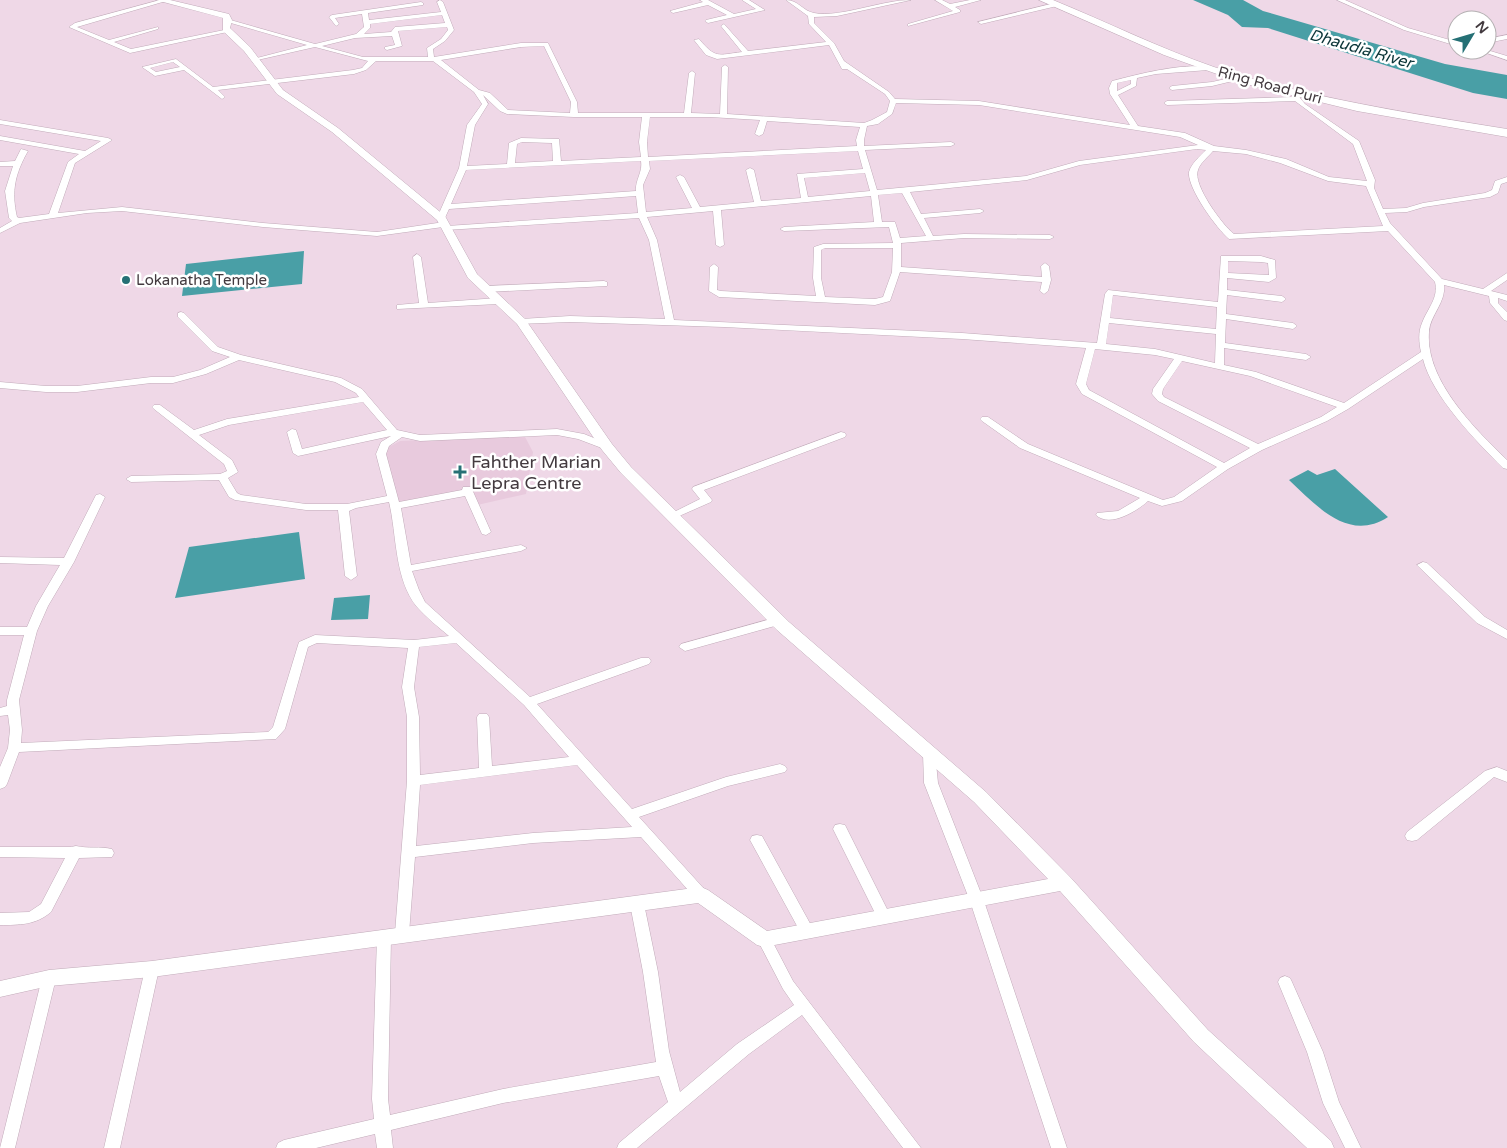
<svg xmlns="http://www.w3.org/2000/svg" width="1507" height="1148" font-family="'Varela Round',sans-serif">
  <style>
    .built { fill: #e8cadd }
    .water { fill: #499fa6 }
    .lines { fill: none; stroke-linecap: round; stroke-linejoin: round }
    .street-casing { stroke: #c1abb9; stroke-width: 1 }
    .secondary-casing { stroke: #c1abb9; stroke-width: 1 }
    .highway-casing { stroke: #c1abb9; stroke-width: 1 }
    .street { fill: #fff; fill-rule: evenodd }
    .secondary { fill: #fff; fill-rule: evenodd }
    .highway { fill: #fff; fill-rule: evenodd }
    .poi-dot { fill: #257075; stroke: #fff; stroke-width: 2 }
    .labels { text-anchor: middle; dominant-baseline: central; stroke-width: 5; stroke-linejoin: round; paint-order: stroke }
    .far-street-label { font-size: 15px; fill: #433a3f; stroke: #fff }
    .far-poi-label { font-size: 15px; fill: #433a3f; stroke: #fff; text-anchor: start }
    .far-water-label { font-size: 16px; font-style: italic; fill: #0b3538; stroke: #fff }
    .poi-label { font-size: 18px; fill: #433a3f; stroke: #fff; text-anchor: start }
  </style>
  <rect width="100%" height="100%" fill="#efd8e7"/>
  <path class="built" d="M524 435 533 452 526 494 473 506 465 491 398 504 385 449 400 441Z"/>
  <path class="water" d="M1193 0H1243L1263 11 1445 64 1507 75V99L1473 93 1268 28 1242 27 1228 15Z
    M304 251 302 284 182 296 186 264Z
    M1335 469 1388 517C1348 543 1316 505 1289 480L1308 470 1317 475Z
    M299 532 305 579 175 598 189 547Z
    M370 595 368 619 331 620 334 598Z"/>
  <g class="lines">
    <g class="street-casing">
      <path id="street" d="M160 0 166 1 77 27 109 40 158 27V29L114 42 131 49 229 29 232 31 130 53 69 27 75 23Z
        M440 0 443 2 454 30 445 41 433 49 434 57 521 43H548L577 102 578 113H684L689 73 692 71 695 73 691 113 720 114 722 67 725 65 728 67 727 114 864 123 872 120 887 112 890 101 885 94 847 69H842L829 45 717 59 706 55 694 40 699 39C716 59 717 55 742 52L721 26 724 24 748 51 826 42 809 24 808 16 786 0C798 0 803 11 814 13 840 18 881 0 911 0L837 16 814 17V23L834 43 844 61 889 92 895 99 979 101 1130 125 1110 94 1109 88 1112 81C1139 74 1181 63 1210 67L1211 68 1208 70 1156 74 1137 78 1136 86 1118 95 1138 126 1185 133 1214 146 1246 150 1286 159 1329 177 1367 181 1353 144 1295 101 1167 105 1164 103 1167 101 1293 97 1294 91H1298L1300 98 1305 104 1359 141 1375 180 1374 188 1383 209 1406 208 1423 203 1485 193 1492 190 1495 181 1507 177V182L1501 184 1498 193 1490 197 1424 207 1407 212 1385 213 1390 223 1442 279 1483 289 1507 273V280L1491 291 1507 295V301L1498 298V303L1507 312V321L1504 320 1490 303 1489 296 1444 285C1446 303 1430 315 1429 332 1425 380 1475 429 1507 460V469L1503 468C1476 441 1432 396 1423 359L1348 409 1327 421 1262 450 1228 469 1182 501 1162 506 1148 501C1137 511 1110 528 1096 515L1097 513 1118 511 1140 498 1020 448 982 421 980 419 982 417H988L1028 444 1163 500 1174 497 1217 467 1082 394 1076 384 1086 348 962 339 724 327 570 322 518 324V320L521 319 570 316 665 319 649 240 639 218 446 230H443V227L377 236 263 227 122 211 87 213 20 223 0 233V228L12 221 9 218 5 191 13 166H0V162L15 161 21 149 28 151C15 174 11 191 17 217L19 218 49 214 68 162 79 154 0 140V136L85 151 101 141 0 124V120L108 138 112 140 75 163 58 213 122 207 263 223 377 232 444 222H447V226L638 213 636 196 449 209 444 220H438L437 218 459 168 467 125 482 104 474 92 433 61H376L366 70 354 74 218 90 225 97 222 99 184 70 155 76 142 67 176 59 213 87 353 70 362 68 368 61 315 47 253 61V59L307 45 224 21 227 19 315 44 356 34 364 27 362 14 335 18 339 24 336 26 329 17 332 15 421 2 423 3V5L368 13 369 20 441 12 437 2ZM442 15 445 23 395 27 391 32 364 34 370 28V24ZM447 27 448 30 441 39 427 48 428 57H363L322 46 355 38 392 36 395 45 385 47V49L387 50 402 46 398 31ZM544 46 571 102 570 113 508 110 490 93 479 90 441 60 521 47ZM173 62 180 67 156 72 150 68ZM1131 80V84L1117 91V83ZM483 95 500 111 507 114 574 117H642L639 142 641 157 561 161 559 139 521 138 509 143 507 164 467 166 475 125 488 104ZM896 103 979 105 1180 137 1198 145 1079 161 1026 176 877 190 865 150 951 146 955 144 951 142 864 146V140L867 126 878 124 892 114ZM650 117H710L760 120 755 134 759 136 763 134 767 121 860 127 856 140 857 146 648 157 647 142ZM522 142 552 143 553 161 515 163 517 144ZM1197 149 1206 150C1200 156 1191 164 1189 172 1187 188 1217 229 1229 239L1388 231 1435 282C1439 298 1427 309 1422 323 1418 332 1419 343 1421 352L1344 403 1256 372 1224 365V348L1306 360 1311 357 1306 354 1225 343 1226 319 1293 329 1297 326 1293 323 1226 314 1227 295 1282 302 1286 299 1282 296 1227 290V278L1269 282 1276 278 1275 260 1261 256H1221L1218 302 1108 290 1105 294 1097 343 962 333 674 320 657 240 647 217 713 211 716 245 720 247 724 245 721 210 871 196 874 222 784 227 780 229 784 231 889 227 893 243 823 244 814 247 813 278 816 296 721 291 717 290 718 267 714 264 710 267 709 291 719 297 875 305 890 301 900 272 1042 282 1040 291 1044 294 1048 291 1051 280 1049 266 1045 263 1041 266 1042 277 901 267V243L964 238 1050 239 1054 237 1050 235 964 234 933 236 924 218 980 213 984 211 980 209 921 214 910 192 1027 180 1080 165ZM858 151 863 169 797 174 801 198 761 201 754 170 750 168 746 170 754 202 700 207 684 177 680 175 676 177 692 208 646 212 643 185 650 169 649 161ZM1213 151 1246 154 1280 163 1328 181 1366 186 1383 226 1234 234C1223 226 1192 184 1198 170 1200 163 1208 157 1213 151ZM641 161C643 172 635 180 636 191L451 204 466 170ZM865 173 870 191 808 197 804 178ZM902 193 926 236 900 238 895 222H882L878 195ZM825 248H893L892 272 883 297 875 299 825 297 821 278V250ZM1228 261 1261 262 1268 263 1269 275 1228 273ZM1113 295 1217 307 1216 329 1110 318ZM1109 323 1216 334 1215 363 1155 349 1106 344ZM1095 349 1155 355 1174 359 1153 389 1152 394 1158 401 1250 448 1224 463 1089 390 1086 384ZM1182 361 1250 376 1337 407 1321 417 1258 444 1164 397 1162 394 1163 389Z
        M700 0H708L734 14 756 9 742 0H749L765 10 708 23 705 21 706 20 727 15 708 5 673 13 670 11 703 2Z
        M935 0H942L950 4 970 0H981L955 7 960 10V12L908 26V24L953 11Z
        M1337 0H1345L1408 28 1457 42V46L1404 30Z
        M1055 3 1057 4V6L981 24 978 22Z
        M1507 35V39L1487 43V39Z
        M1478 50H1487L1507 56V60Z
        M1239 76 1242 78 1241 79 1212 86 1172 90 1169 88 1172 86 1212 82Z
        M417 254 421 257 428 303 498 298 502 301 498 304 397 309V305L419 303 413 257Z
        M604 281 607 282V286L487 292 483 289 487 286Z
        M181 312 184 313 218 347 241 355 341 378 362 389 397 430 420 435 557 429 584 434 611 445 612 447 611 449 607 450 578 439 557 435 420 441 402 437 389 446 386 454 399 502 462 490 463 487H471L491 532 486 535 482 534 465 496 401 508 411 565 521 545 527 548 521 551 412 571 419 590 425 602 530 697 641 658H649L651 661 649 664 537 704 632 809 726 777 780 764 785 766 787 769 785 772 728 786 639 817 706 891 708 895 706 899 701 901 696 899 641 837 533 843 415 857 409 933 407 937 402 939 397 937 395 933 407 781V717L402 687 408 648 317 643 308 647 285 729 276 739 19 752 7 784 5 787 0 789V767L8 748 10 730 8 715 0 716V708L7 706V700L24 635H0V627H27L36 606 60 565 0 563V557L64 558 96 495 100 494 105 497 74 562 48 606 37 631 19 700 22 730 21 743 268 732 273 727 299 642 315 635 414 640 449 636C438 627 426 617 417 607 394 579 397 535 389 502L356 508 349 511 357 576 351 580 345 576 338 510H306L235 500 229 497 219 480 131 482 126 479 131 476 220 474 227 471 224 464 154 409 152 407 154 405H160L194 430 227 419 359 397 356 393 335 382 239 360 206 374 173 383H151L77 392H46L0 388V382L46 386H77L151 377H173L200 370 230 357 212 351 178 317V313ZM363 402 387 430 302 449 296 430 292 429 287 432 293 453 298 456 391 436 381 442 376 454 387 496 347 504H306L241 495 237 493 228 478 238 472 232 460 199 435 229 425ZM456 643 524 705 569 757 492 766 489 717 487 714H479L477 717 479 768 420 775 419 717 414 687 419 647ZM577 765 632 827 533 833 416 846 420 785Z
        M841 432 845 433 846 435 845 437 704 490 712 500 711 502 677 517 673 518 668 515 700 499 692 489 693 487Z
        M1423 562 1427 563 1485 617 1507 630V639L1477 623 1419 567 1417 565Z
        M778 617 784 621 782 624 685 651 679 647 681 644Z
        M929 748 934 750 935 753 938 783 984 901 1067 1148H1051L970 901 924 783 923 753 924 750Z
        M1497 767 1507 771V782L1494 777 1417 840 1412 841 1407 840 1405 836 1407 832 1485 771Z
        M840 824 845 825 891 917 889 921 884 923 879 921 833 829 835 825Z
        M757 835 762 836 812 927 814 931 812 935 807 937 802 935 750 840 752 836Z
        M76 846C88 849 100 846 112 849L114 853 112 857 79 858 51 912C36 925 19 925 0 925V913L29 912 41 904 65 858 0 857V847H71Z
        M637 898 642 900 644 904 658 972 669 1051 680 1092 737 1044 794 1005 783 989 757 939 759 935 764 933 769 935 793 981 921 1148H903L802 1015 749 1054 637 1148H617L619 1143 668 1102 659 1076 503 1103 391 1130 393 1148H377L375 1134 316 1148H276L278 1143 284 1140 374 1119 372 1099 377 937 379 933 384 931 389 933 391 937 388 1099 390 1115 503 1089 656 1062 643 972 630 904 632 900Z
        M152 963 157 965 159 969 120 1148H104L145 969 147 965Z
        M49 972 54 974 56 978 15 1148H0L42 978 44 974Z
        M1285 976 1290 978 1292 982 1323 1052 1339 1102 1361 1148H1345L1323 1103 1307 1052 1278 982 1280 978Z"/>
    </g>
    <g class="secondary-casing">
      <path id="secondary" d="M156 0H170L229 14 232 20 230 28 250 47 283 90 338 128 445 216 477 274 525 319 612 444 631 467 789 622 986 792 1071 878 1208 1030 1331 1141 1334 1148H1307L1194 1042 1060 891 764 947 757 945 698 903 152 977 49 986 0 997V981L49 970 152 961 701 887 708 890 767 931 1048 879 974 802 777 630 621 473 602 450 517 324 468 278 437 220 332 132 277 94 244 51 223 31V18Z"/>
    </g>
    <g class="highway-casing">
      <path id="highway" d="M1039 0H1053C1107 22 1159 48 1214 67 1309 98 1409 113 1507 129V137L1357 111 1242 83 1164 55Z"/>
    </g>
    <use href="#street" class="street"/>
    <use href="#secondary" class="secondary"/>
    <use href="#highway" class="highway"/>
  </g>
  <g class="poi-dot">
    <circle cx="126" cy="280" r="5"/>
    <path d="M457.5 464.5h5v5h5v5h-5v5h-5v-5h-5v-5h5z"/>
  </g>
  <g class="labels">
    <g class="far-street-label">
      <text transform="translate(1270 85) rotate(15)">Ring Road Puri</text>
    </g>
    <g class="far-poi-label">
      <text x="136" y="280">Lokanatha Temple</text>
    </g>
    <g class="far-water-label">
      <text transform="translate(1361 49) rotate(16)">Dhaudia River</text>
    </g>
    <g class="poi-label">
      <text x="471" y="462">Fahther Marian<tspan x="471" dy="21">Lepra Centre</tspan></text>
    </g>
  </g>
  <g transform="translate(1472 35) rotate(52)"><circle r="24" fill="#ffffff" stroke="#b4b0b2"/>
  <path d="M0-4L9 19L0 12L-9 19Z" fill="#257075"/>
  <text y="-8" font-size="14" font-weight="bold" text-anchor="middle" fill="#433a3f">N</text>
  </g>
</svg>
